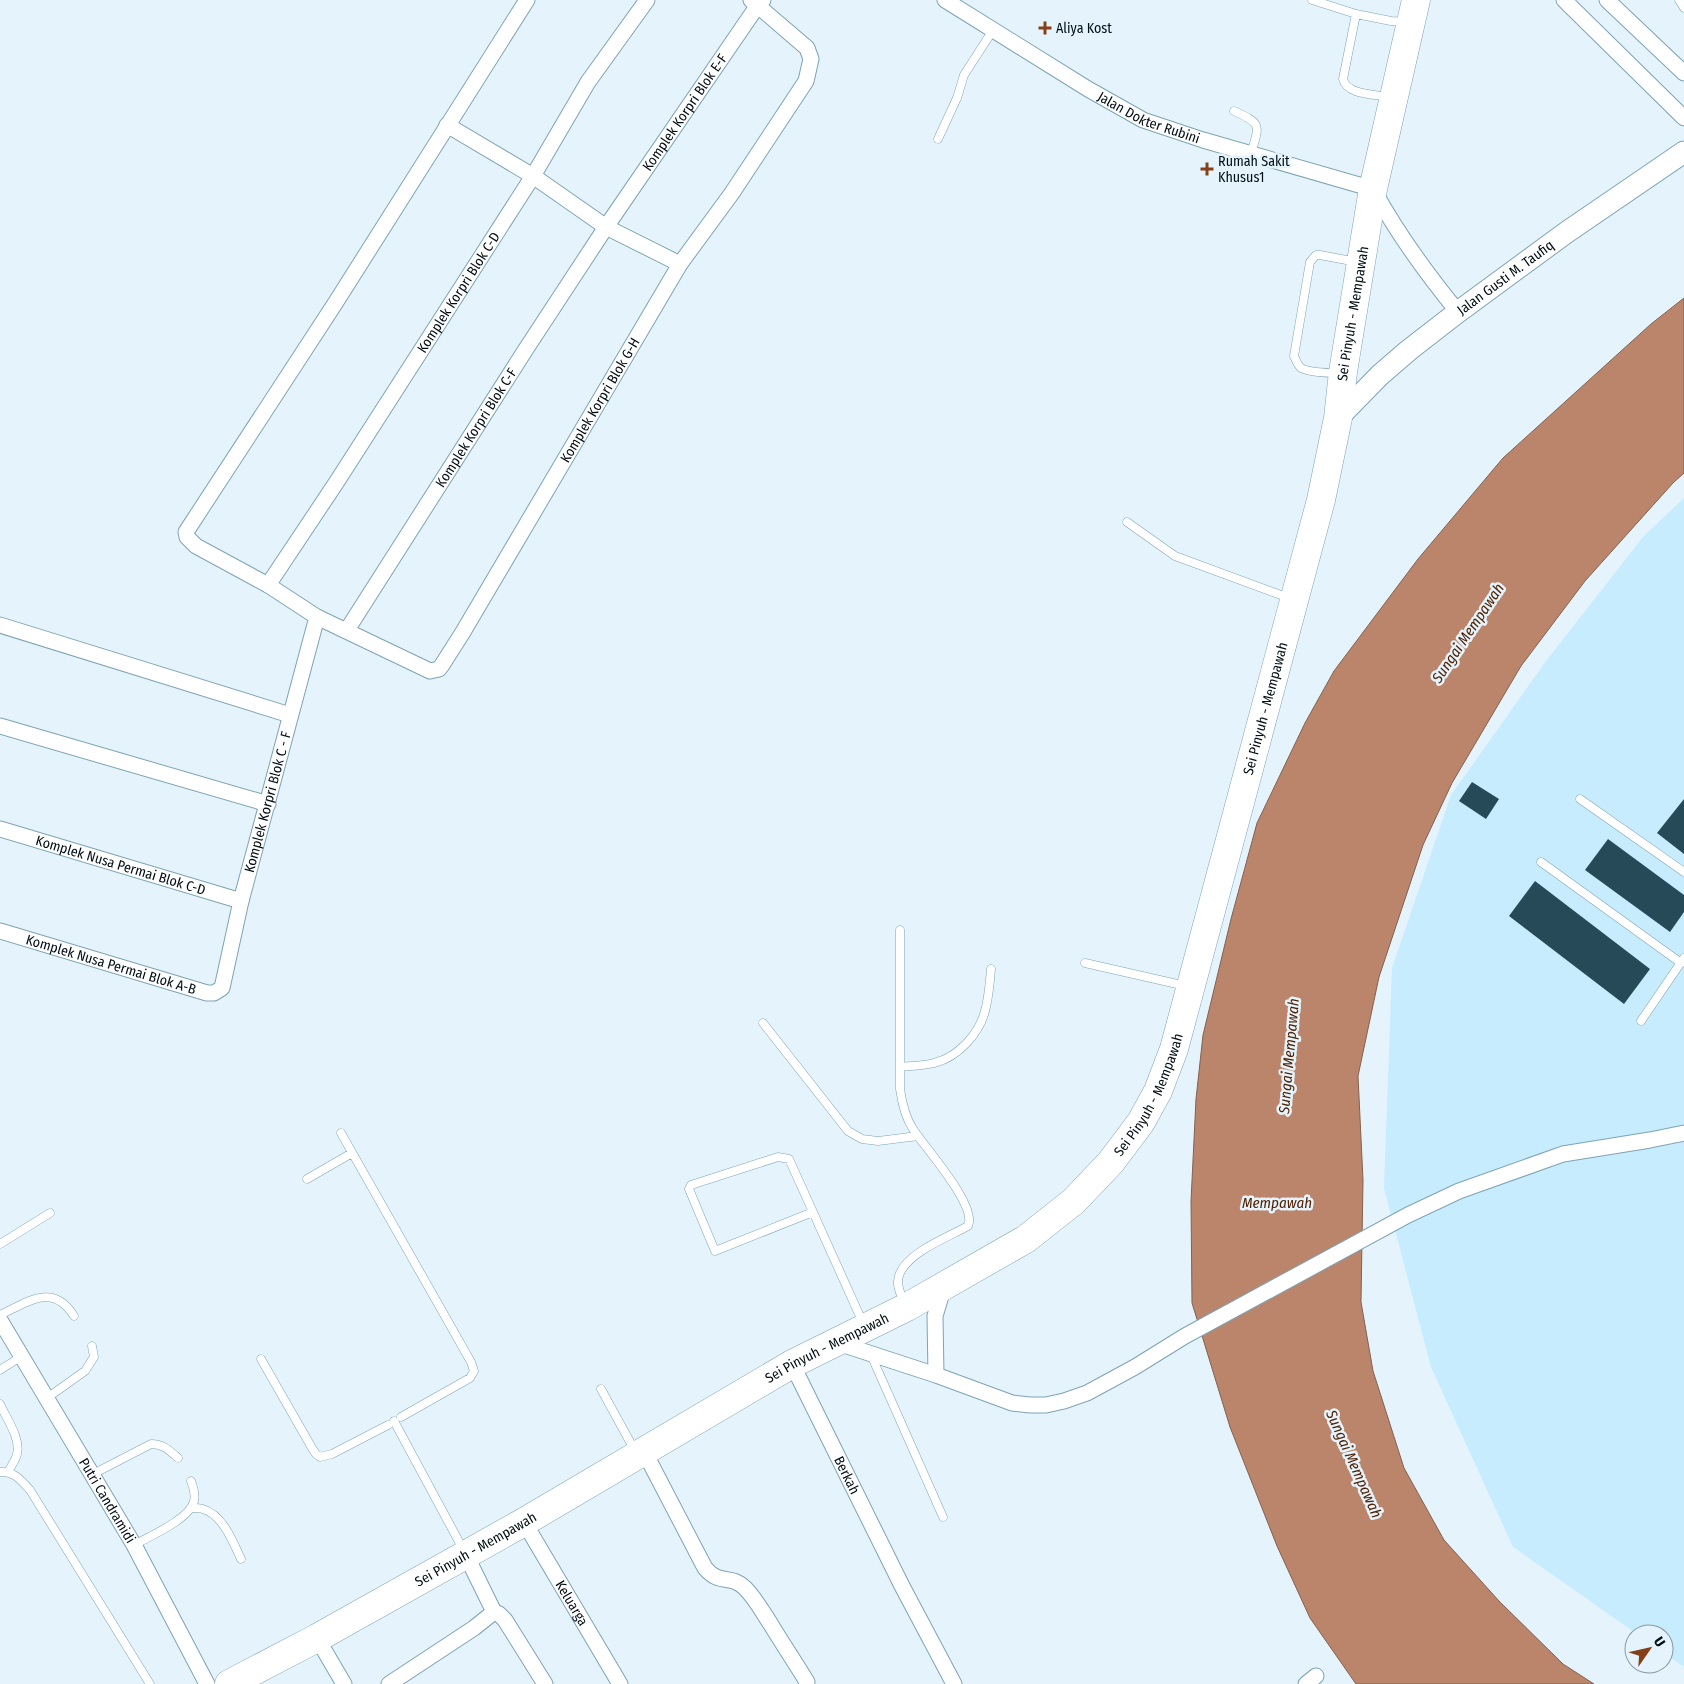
<svg xmlns="http://www.w3.org/2000/svg" width="1684" height="1684" font-family="'Fira Sans Condensed',sans-serif">
  <style>
    .built { fill: #c6ecfe }
    .water { fill: #ba856b; stroke: #836151 }
    .building { fill: #274a59 }
    .lines { fill: none; stroke-linecap: round; stroke-linejoin: round }
    .lane-casing { stroke: #7ea3b4; stroke-width: 9 }
    .street-casing { stroke: #7ea3b4; stroke-width: 17 }
    .secondary-casing { stroke: #7ea3b4; stroke-width: 23 }
    .highway-casing { stroke: #7ea3b4; stroke-width: 29 }
    .lane { stroke: #fff; stroke-width: 8 }
    .street { stroke: #fff; stroke-width: 15 }
    .secondary { stroke: #fff; stroke-width: 21 }
    .highway { stroke: #fff; stroke-width: 28 }
    .poi-dot { fill: #854017; stroke: #e5f4fc; stroke-width: 2 }
    .labels { text-anchor: middle; dominant-baseline: central; stroke-width: 5; stroke-linejoin: round; paint-order: stroke }
    .poi-label { font-size: 14px; fill: #020e13; stroke: #e5f4fc; text-anchor: start }
    .street-label { font-size: 14px; fill: #020e13; stroke: #e5f4fc }
    .water-label { font-size: 15px; font-style: italic; fill: #512000; stroke: #e5f4fc }
  </style>
  <rect width="100%" height="100%" fill="#e5f4fc"/>
  <path class="built" d="M1684 498V1667L1664 1653V1634H1637L1513 1547 1431 1367 1384 1188 1392 968 1451 795 1546 661 1643 537Z"/>
  <path class="water" d="M1684 298V473L1673 483 1585 581 1521 666 1452 783 1423 845 1379 977 1358 1076 1363 1180 1361 1302 1373 1371 1404 1468 1444 1540 1499 1601 1563 1664 1594 1684H1356L1310 1618 1277 1546 1230 1427 1192 1303 1191 1201 1196 1099 1203 1035 1231 919 1257 823 1305 723 1334 671 1418 559 1503 458 1651 324Z"/>
  <path class="building" d="M1472 782 1499 799 1486 819 1459 801Z
    M1684 799V854L1657 833Z
    M1608 839 1684 895V912L1670 932 1585 870Z
    M1535 881 1650 969 1624 1004 1509 916Z"/>
  <g class="lines">
    <g class="lane-casing">
      <path id="lane" d="M1312 0 1356 14
        M1679 0 1684 8
        M1388 97C1374 94 1347 95 1343 79L1356 14 1391 21 1407 22
        M1234 111C1263 124 1259 125 1251 154
        M938 139 957 98 964 75 993 30
        M1339 373C1330 373 1307 373 1300 367 1297 364 1296 360 1294 356L1310 262 1316 255H1320L1357 262
        M1127 522 1175 556 1289 598
        M1580 799 1684 872
        M1541 862 1681 963
        M900 930V1089C902 1103 905 1117 913 1129 925 1148 978 1206 968 1226 948 1237 909 1252 900 1273 895 1283 900 1294 905 1303
        M1085 963 1186 986
        M1641 1021 1684 958
        M763 1023 848 1131 862 1139 878 1141 918 1136
        M900 1067C911 1066 923 1066 934 1063 959 1057 981 1032 986 1007 989 994 990 981 991 969
        M341 1133 471 1362 474 1371 470 1378 401 1417
        M307 1179 352 1153
        M813 1212 715 1251 689 1189 691 1185 778 1157 789 1159 863 1323
        M0 1244 50 1213
        M0 1315C28 1302 53 1282 74 1316
        M871 1355 943 1517
        M261 1359 312 1448 316 1454 320 1457 332 1454 388 1425
        M0 1370 22 1356
        M601 1389 635 1451
        M47 1398 85 1371 94 1357 92 1346
        M0 1404C6 1418 21 1438 17 1454 16 1460 11 1466 8 1472
        M394 1421 464 1551
        M0 1472C14 1471 21 1480 30 1490L150 1684
        M93 1474 151 1444C163 1444 169 1450 178 1458
        M191 1508C195 1508 200 1508 203 1509 223 1515 233 1542 241 1559
        M134 1545C150 1536 190 1519 194 1501 196 1494 193 1487 191 1481"/>
    </g>
    <g class="street-casing">
      <g id="street">
        <path id="s1" d="M527 0 336 302 186 532 187 537 196 546 268 585 317 617 430 671 439 669 442 665 463 632 680 264 732 193 806 81 811 59 807 48 751 0"/>
        <path id="s2" d="M945 0 1088 89 1143 120 1203 140 1373 189C1397 233 1426 273 1458 312"/>
        <path d="M1564 0 1684 118"/>
        <path d="M1607 0 1684 73"/>
        <path d="M447 125 533 176 606 227 680 264"/>
        <path id="s3" d="M268 585 336 483 533 176 588 82 647 0"/>
        <path d="M0 625 290 715"/>
        <path id="s4" d="M347 630 526 349 606 227 758 5 763 0"/>
        <path d="M0 726 268 804"/>
        <path id="s5" d="M0 829 241 901"/>
        <path id="s6" d="M0 931 207 993H214L222 988 241 901 317 617"/>
        <path id="s7" d="M0 1320 134 1545 207 1684"/>
        <path d="M835 1342 936 1375 1012 1403 1030 1405H1046L1064 1401 1087 1393 1135 1367 1185 1336 1408 1215 1459 1191 1563 1154 1650 1140 1684 1133"/>
        <path id="s8" d="M792 1364 902 1586 954 1684"/>
        <path d="M936 1375 935 1316 944 1286"/>
        <path d="M644 1451 705 1568C720 1586 731 1574 745 1588 755 1598 762 1611 770 1623 782 1643 795 1662 807 1682"/>
        <path id="s9" d="M524 1522 620 1684"/>
        <path d="M494 1612 499 1614 505 1620 545 1684"/>
        <path d="M317 1638 344 1684"/>
        <path d="M389 1684 474 1628 494 1612 466 1555"/>
        <path d="M1306 1684 1316 1676"/>
      </g>
    </g>
    <g class="secondary-casing">
      <g id="secondary">
        <path id="s10" d="M1338 418 1380 375 1409 350 1458 312 1567 232 1684 152"/>
      </g>
    </g>
    <g class="highway-casing">
      <g id="highway">
        <path id="s11" d="M229 1684 317 1638 524 1522 792 1364 907 1307 1026 1239 1074 1201 1111 1162 1141 1122 1158 1091 1174 1049 1321 500 1338 418 1343 372 1373 189 1416 0"/>
      </g>
    </g>
    <use href="#lane" class="lane"/>
    <use href="#street" class="street"/>
    <use href="#secondary" class="secondary"/>
    <use href="#highway" class="highway"/>
  </g>
  <g class="poi-dot">
    <path d="M1042.5 20.5h5v5h5v5h-5v5h-5v-5h-5v-5h5z"/>
    <path d="M1204.5 161.5h5v5h5v5h-5v5h-5v-5h-5v-5h5z"/>
  </g>
  <g class="labels">
    <g class="poi-label">
      <text x="1056" y="28">Aliya Kost</text>
      <text x="1218" y="161">Rumah Sakit<tspan x="1218" dy="16">Khusus1</tspan></text>
    </g>
    <g class="street-label">
      <text stroke="none"><textPath href="#s4" startOffset="618">Komplek Korpri Blok E-F</textPath></text>
      <text stroke="none"><textPath href="#s2" startOffset="236">Jalan Dokter Rubini</textPath></text>
      <text stroke="none"><textPath href="#s10" startOffset="219">Jalan Gusti M. Taufiq</textPath></text>
      <text stroke="none"><textPath href="#s3" startOffset="349">Komplek Korpri Blok C-D</textPath></text>
      <text stroke="none"><textPath href="#s11" startOffset="1916">Sei Pinyuh - Mempawah</textPath></text>
      <text stroke="none"><textPath href="#s1" startOffset="1238">Komplek Korpri Blok G-H</textPath></text>
      <text stroke="none"><textPath href="#s4" startOffset="240">Komplek Korpri Blok C-F</textPath></text>
      <text stroke="none"><textPath href="#s11" startOffset="1511">Sei Pinyuh - Mempawah</textPath></text>
      <text stroke="none"><textPath href="#s6" startOffset="424">Komplek Korpri Blok C - F</textPath></text>
      <text stroke="none"><textPath href="#s5" startOffset="126">Komplek Nusa Permai Blok C-D</textPath></text>
      <text stroke="none"><textPath href="#s6" startOffset="116">Komplek Nusa Permai Blok A-B</textPath></text>
      <text stroke="none"><textPath href="#s11" startOffset="1106">Sei Pinyuh - Mempawah</textPath></text>
      <text stroke="none"><textPath href="#s11" startOffset="686">Sei Pinyuh - Mempawah</textPath></text>
      <text stroke="none"><textPath href="#s8" startOffset="124">Berkah</textPath></text>
      <text stroke="none"><textPath href="#s7" startOffset="210">Putri Candramidi</textPath></text>
      <text stroke="none"><textPath href="#s11" startOffset="281">Sei Pinyuh - Mempawah</textPath></text>
      <text stroke="none"><textPath href="#s9" startOffset="94">Keluarga</textPath></text>
    </g>
    <g class="water-label">
      <text transform="translate(1468 633) rotate(-56)">Sungai Mempawah</text>
      <text transform="translate(1289 1056) rotate(-85)">Sungai Mempawah</text>
      <text x="1277" y="1203">Mempawah</text>
      <text transform="translate(1354 1464) rotate(66)">Sungai Mempawah</text>
    </g>
  </g>
  <g transform="translate(1649 1649) rotate(56)"><circle r="24" fill="#e5f4fc" stroke="#8a989f"/>
  <path d="M0-4L9 19L0 12L-9 19Z" fill="#854017"/>
  <text y="-8" font-size="14" font-weight="bold" text-anchor="middle" fill="#020e13">U</text>
  </g>
</svg>
